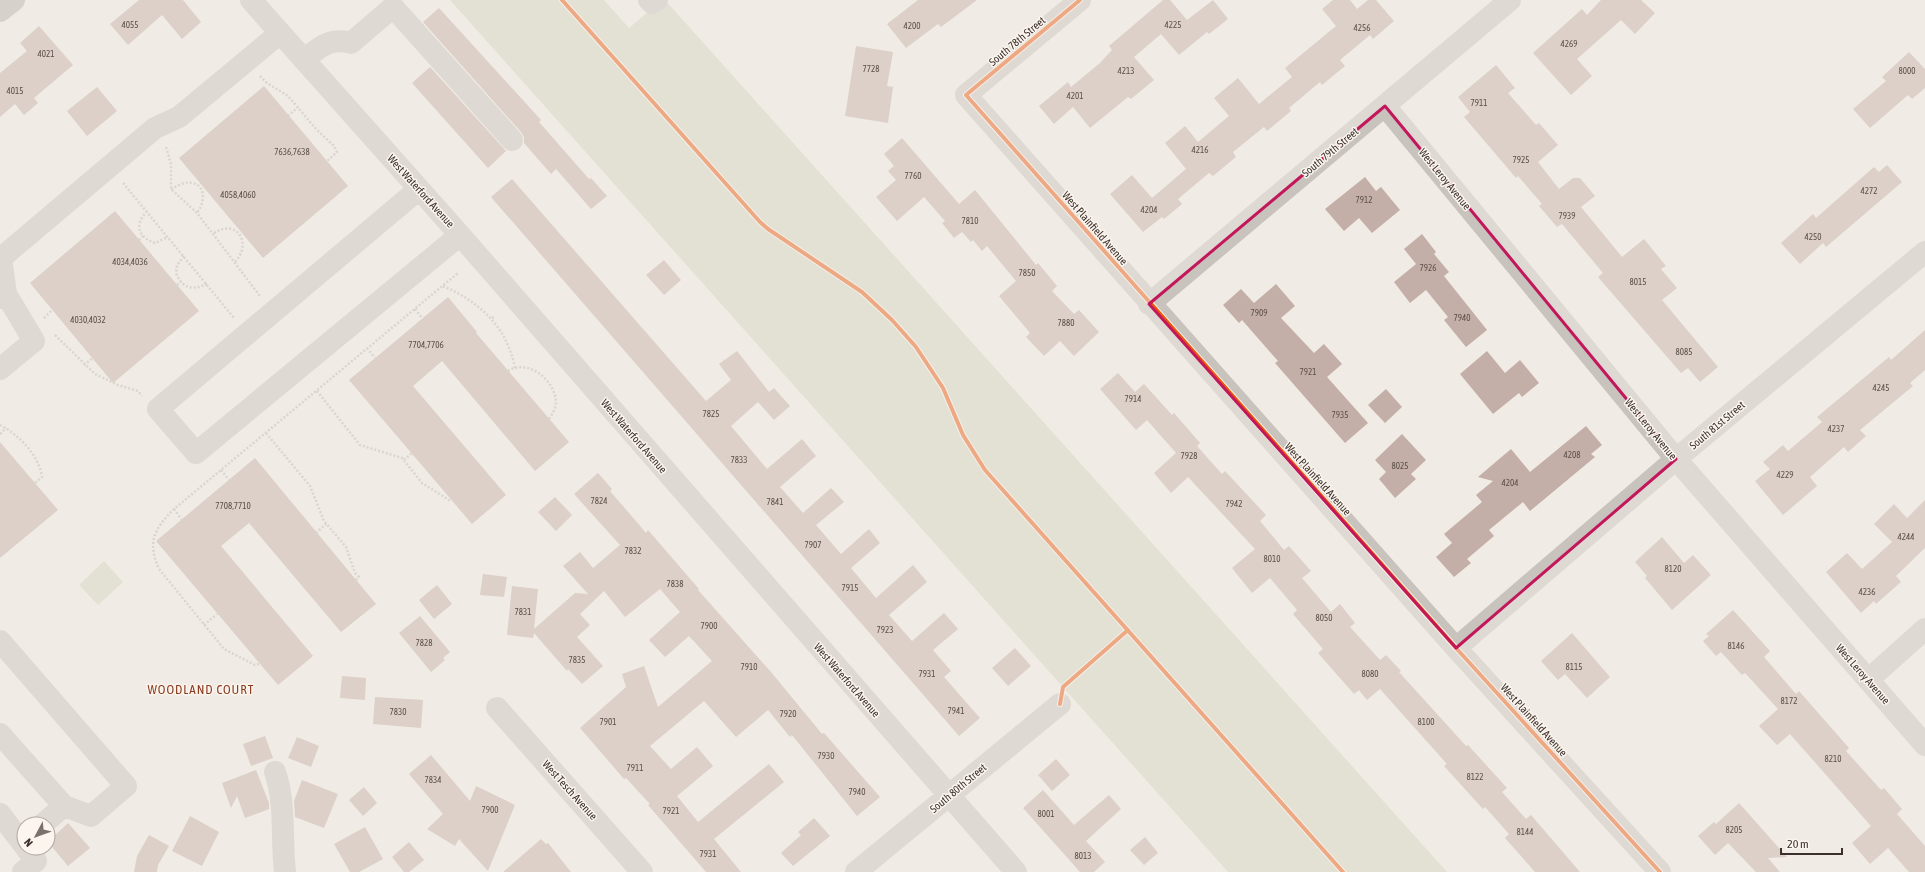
<svg xmlns="http://www.w3.org/2000/svg" width="1925" height="872" font-family="'Asap Condensed',sans-serif">
  <style>
    .green { fill: #d1d6bf }
    .building { fill: #c3afa7 }
    .lines { fill: none; stroke-linecap: round; stroke-linejoin: round }
    .path { stroke: #c2bbb6; stroke-width: 2.5; stroke-dasharray: 2 2; stroke-linecap: butt }
    .minor { stroke: #c9c3be; stroke-width: 22 }
    .major { stroke: #b8b1ad; stroke-width: 22 }
    .cycleway-casing { stroke: #fbf5ee; stroke-width: 6 }
    .cycleway { stroke: #e8590c; stroke-width: 4 }
    .marked { fill: none; stroke: #c2185b; stroke-width: 3; stroke-linejoin: round }
    .labels { text-anchor: middle; dominant-baseline: central; stroke-width: 3; stroke-linejoin: round; paint-order: stroke }
    .number-label { font-size: 9px; fill: #5d504a }
    .street-label { font-size: 11px; fill: #3b302b; stroke: #fbf5ee }
    .quarter-label { font-size: 13px; letter-spacing: 1px; fill: #8c3b22; stroke: #fbf5ee }
  </style>
  <rect width="100%" height="100%" fill="#f0ebe5"/>
  <path class="green" d="M450 0H604L629 28 662 0H665L1447 872H1228Z
    M104 561 123 582 98 605 79 585Z"/>
  <path class="building" d="M139 0H183L201 22 182 39 162 15 128 45 110 24Z
    M918 0H977L941 27 938 24 906 48 887 24Z
    M1163 0H1170L1187 20 1213 0 1228 19 1209 34 1207 32 1179 55 1161 34 1134 57 1154 80 1131 99 1128 97 1090 128 1073 107 1054 124 1039 106 1068 82 1071 87 1100 63 1112 50 1109 46Z
    M1333 0H1350L1357 9 1368 0H1376L1394 21 1373 39 1370 35 1340 60 1345 66 1322 85 1320 82 1289 108 1291 111 1267 131 1264 127 1233 152 1236 157 1213 176 1209 173 1178 199 1182 204 1164 219 1162 217 1143 232 1110 194 1132 175 1152 198 1186 169 1165 143 1185 126 1198 142 1229 116 1214 98 1238 78 1259 104 1292 77 1285 68 1336 26 1322 9Z
    M1601 0H1641L1655 13 1635 34 1621 20 1577 59 1592 76 1571 95 1533 53 1582 9 1587 15Z
    M439 8 541 120 539 122 589 179 591 178 607 196 591 209 556 169 551 174 524 143V137L521 132 423 22Z
    M39 26 73 65 34 98 38 103 24 115 15 104 0 117V73L27 51 20 43Z
    M856 46 893 52 887 86 893 87 888 123 845 116Z
    M1909 52 1925 69V88L1912 99 1908 95 1870 128 1853 109 1886 81 1882 77Z
    M1496 65 1515 88 1508 93 1536 125 1539 123 1558 145 1538 162 1559 189 1573 178H1580L1595 196 1581 207 1622 257 1644 239 1666 266 1661 269 1677 288 1662 300 1718 367 1700 382 1688 368 1681 373 1598 277 1603 273 1562 224 1557 227 1539 206 1542 204 1518 176 1516 178 1464 117 1470 112 1458 97Z
    M430 67 506 151 488 168 412 83Z
    M264 86 348 186 263 258 179 158Z
    M97 87 117 111 87 136 67 111Z
    M902 138 959 204 975 190 1036 265 1038 263 1057 286 1052 291 1074 314 1079 310 1099 332 1074 356 1060 341 1044 356 1026 337 1030 333 999 296 1016 281 987 246 982 251 973 240 971 242 962 232 954 238 942 223 945 221 924 197 897 221 876 197 896 180 888 171 894 166 884 154Z
    M1887 165 1902 182 1826 247 1823 243 1800 264 1781 243 1813 214 1816 218 1874 167 1879 172Z
    M1365 177 1376 191 1381 187 1400 210 1372 233 1359 218 1344 231 1325 209Z
    M512 179 706 401 731 380 719 364 737 351 769 392 774 388 790 406 774 420 758 402 731 426 767 469 802 439 816 456 780 487 803 513 831 488 844 502 816 525 841 554 869 529 880 543 851 568 876 598 913 565 927 582 889 615 912 641 944 613 958 629 933 650 951 671 944 677 980 718 959 736 491 197Z
    M115 211 199 311 113 383 30 283Z
    M1422 234 1436 252 1434 254 1449 272 1444 276 1487 330 1466 347 1444 320 1448 317 1426 290 1410 303 1394 282 1416 264 1404 249Z
    M664 260 681 280 664 295 646 275Z
    M1276 284 1295 306 1281 318 1314 353 1324 344 1342 364 1327 377 1368 423 1345 443 1275 363 1278 361 1242 320 1239 323 1223 305 1241 289 1254 303Z
    M448 297 477 332 476 333 569 442 535 471 442 361 413 386 506 495 472 524 349 380Z
    M1925 330V370L1910 383 1913 386 1860 430 1866 436 1848 452 1844 447 1810 477 1817 486 1783 515 1755 481 1770 469 1763 462 1783 445 1788 451 1822 422 1817 417 1889 357 1891 360Z
    M1487 351 1505 373 1520 360 1539 383 1522 397 1519 393 1493 414 1460 374Z
    M1118 373 1135 392 1144 384 1172 415 1174 413 1200 443 1197 446 1222 474 1225 471 1266 515 1260 521 1284 550 1289 546 1311 571 1302 578 1331 612 1340 604 1355 623 1350 627 1380 660 1386 655 1401 671 1399 672 1466 746 1468 745 1507 788 1502 792 1526 819 1531 815 1580 872H1535L1505 838 1509 834 1485 807 1483 809 1444 766 1447 764 1380 689 1367 700 1359 690 1354 694 1318 653 1323 649 1293 614 1297 610 1270 578 1252 593 1232 568 1255 549 1188 477 1171 493 1154 473 1176 453 1147 420 1136 430 1100 389Z
    M1386 389 1402 407 1385 423 1368 405Z
    M1586 426 1602 445 1591 454 1595 457 1530 511 1523 502 1489 530 1494 536 1467 559 1471 563 1454 577 1436 557 1452 543 1444 534 1482 502 1476 495 1493 481 1478 477 1511 449 1530 472Z
    M1402 434 1426 460 1411 474 1416 479 1395 498 1379 479 1386 472 1375 460Z
    M0 442 58 510 0 558Z
    M255 458 376 604 341 632 249 523 221 546 313 656 278 685 156 541Z
    M598 473 612 489 610 491 641 527 646 533 648 530 699 589 698 590 771 672 822 734 824 733 880 797 857 816 792 735 790 737 768 710 736 737 704 701 650 746 671 769 697 747 713 766 677 796 698 822 769 764 784 782 714 839 741 872H706L648 805 650 804 626 778 624 779 580 728 626 687 622 674 644 666 658 707 712 661 689 636 665 657 649 640 680 612 660 589 625 617 604 591 580 614 590 625 577 637 603 666 582 684 568 669 567 671 534 633 533 638 507 635 512 586 538 589 534 629 575 593 588 594 563 566 580 552 593 568 620 545 574 494Z
    M555 497 572 515 556 531 538 512Z
    M1925 500V548L1896 576 1901 582 1876 604 1874 601 1861 613 1826 572 1847 553 1862 569 1892 542 1874 524 1894 504 1907 518Z
    M1662 537 1684 563 1693 555 1711 575 1672 610 1645 578 1647 576 1635 562Z
    M483 574 507 577 504 597 480 595Z
    M437 585 452 604 434 619 419 600Z
    M1733 610 1770 651 1764 657 1796 694 1799 691 1849 748 1846 751 1881 790 1884 788 1902 809 1897 814 1925 846V872H1909L1888 848 1870 864 1852 843 1871 826 1790 734 1777 745 1759 726 1778 709 1745 673 1742 675 1721 652 1716 656 1703 641 1709 636 1706 634Z
    M420 616 450 652 443 658 445 660 431 672 399 633Z
    M1572 633 1610 677 1587 698 1565 674 1558 680 1541 661Z
    M1015 648 1031 666 1008 686 992 668Z
    M342 676 366 678 365 700 340 698Z
    M375 697 423 700 421 728 373 724Z
    M265 736 273 758 251 766 243 744Z
    M297 737 319 746 311 767 288 758Z
    M431 755 470 801 476 786 515 805 488 871 459 839 455 846 427 829 443 814 409 774Z
    M1056 759 1070 775 1052 791 1038 775Z
    M256 770 269 803V809L245 818 237 796 231 808 222 783Z
    M302 780 338 794 324 828 295 817 294 801Z
    M364 787 377 803 363 816 349 800Z
    M1043 790 1074 825 1109 795 1121 809 1086 841 1105 862 1094 872H1080L1023 808Z
    M1739 803 1787 857 1768 858 1780 872H1756L1728 843 1715 855 1698 836 1714 822 1716 824Z
    M190 816 219 832 202 866 172 851Z
    M814 818 830 836 793 866 781 853 801 835 798 832Z
    M68 823 90 848 68 866 48 842Z
    M365 827 383 859 359 872H350L334 844Z
    M149 835 169 846 158 865 157 872H134L137 856Z
    M1145 837 1158 853 1144 865 1130 850Z
    M541 839 546 844 548 843 571 872H503Z
    M409 842 424 860 409 872H404L392 857Z"/>
  <g class="lines">
    <path class="path" d="M260 76 267 83 288 96 317 130 334 146 337 152 327 161
      M288 116 298 107
      M166 147 171 164V189L197 213 260 296
      M123 183 234 318
      M171 189C177 186 185 181 193 183 207 187 204 204 197 213
      M147 211C134 225 138 237 155 243L168 237
      M214 233C238 218 252 244 235 262
      M139 240 143 236
      M184 256 177 265 176 273C182 288 192 291 207 284
      M177 285 181 282
      M443 286C480 302 507 327 515 368
      M415 309 422 318
      M44 318 52 310
      M492 318 495 316
      M55 335 95 374 118 385 138 391 142 396
      M367 348 375 358
      M84 365 93 358
      M508 371C528 358 555 380 556 402 556 409 552 414 549 419
      M317 391 360 445 402 458 422 483 449 500 451 499
      M0 425C19 435 39 455 42 477L35 483
      M266 433 310 486 324 521 346 547 355 573 359 577 356 580
      M0 434 6 428
      M404 460 412 453
      M221 470 229 480
      M174 509 182 520
      M316 533 326 524
      M204 625 217 614
      M259 664 255 665 224 649 159 569C147 542 154 529 174 509L458 273"/>
    <path class="minor" d="M251 0 460 235 1016 872
      M649 0 652 3 657 0
      M1080 0 966 95 1456 648 1660 872
      M304 60C320 47 330 37 351 43L393 7 512 140
      M1385 106 1676 459 1925 745
      M419 189 158 409 196 453 460 235
      M0 298 6 294 1 258 155 128 179 117 280 33
      M1149 304 1510 0
      M0 369 34 341 6 294
      M0 641 126 786 91 816 64 806 43 824
      M1456 648 1676 459 1925 252
      M1868 680 1925 629
      M497 708 642 872
      M0 734 64 806
      M275 772C286 804 281 839 285 872
      M0 814 24 845
      M23 872 36 861 26 848
      M856 872 1060 704"/>
    <path class="major" d="M0 11 14 0"/>
    <g class="cycleway-casing">
      <path id="cycleway" d="M562 0 760 222 768 229 862 292 892 320 916 347 943 388 963 435 985 470 1343 872
        M1080 0 966 95 1456 648 1660 872
        M1060 704 1063 687 1128 630"/>
    </g>
    <use href="#cycleway" class="cycleway"/>
  </g>
  <path d="M0 0H1925V872H0ZM1385 106 1676 459 1456 648 1149 304Z" fill="#f0ebe5" fill-opacity=".55" fill-rule="evenodd"/>
  <path class="marked" d="M1385 106 1676 459 1456 648 1149 304Z"/>
  <g class="labels">
    <g class="number-label">
      <text x="130" y="25">4055</text>
      <text x="1173" y="25">4225</text>
      <text x="912" y="26">4200</text>
      <text x="1362" y="28">4256</text>
      <text x="1569" y="44">4269</text>
      <text x="46" y="54">4021</text>
      <text x="871" y="69">7728</text>
      <text x="1126" y="71">4213</text>
      <text x="1907" y="71">8000</text>
      <text x="15" y="91">4015</text>
      <text x="1075" y="96">4201</text>
      <text x="1479" y="103">7911</text>
      <text x="1200" y="150">4216</text>
      <text x="292" y="152">7636,7638</text>
      <text x="1521" y="160">7925</text>
      <text x="913" y="176">7760</text>
      <text x="1869" y="191">4272</text>
      <text x="238" y="195">4058,4060</text>
      <text x="1364" y="200">7912</text>
      <text x="1149" y="210">4204</text>
      <text x="1567" y="216">7939</text>
      <text x="970" y="221">7810</text>
      <text x="1813" y="237">4250</text>
      <text x="130" y="262">4034,4036</text>
      <text x="1428" y="268">7926</text>
      <text x="1027" y="273">7850</text>
      <text x="1638" y="282">8015</text>
      <text x="1259" y="313">7909</text>
      <text x="1462" y="318">7940</text>
      <text x="88" y="320">4030,4032</text>
      <text x="1066" y="323">7880</text>
      <text x="426" y="345">7704,7706</text>
      <text x="1684" y="352">8085</text>
      <text x="1308" y="372">7921</text>
      <text x="1881" y="388">4245</text>
      <text x="1133" y="399">7914</text>
      <text x="711" y="414">7825</text>
      <text x="1340" y="415">7935</text>
      <text x="1836" y="429">4237</text>
      <text x="1572" y="455">4208</text>
      <text x="1189" y="456">7928</text>
      <text x="739" y="460">7833</text>
      <text x="1400" y="466">8025</text>
      <text x="1785" y="475">4229</text>
      <text x="1510" y="483">4204</text>
      <text x="599" y="501">7824</text>
      <text x="775" y="502">7841</text>
      <text x="1234" y="504">7942</text>
      <text x="233" y="506">7708,7710</text>
      <text x="1906" y="537">4244</text>
      <text x="813" y="545">7907</text>
      <text x="633" y="551">7832</text>
      <text x="1272" y="559">8010</text>
      <text x="1673" y="569">8120</text>
      <text x="675" y="584">7838</text>
      <text x="850" y="588">7915</text>
      <text x="1867" y="592">4236</text>
      <text x="523" y="612">7831</text>
      <text x="1324" y="618">8050</text>
      <text x="709" y="626">7900</text>
      <text x="885" y="630">7923</text>
      <text x="424" y="643">7828</text>
      <text x="1736" y="646">8146</text>
      <text x="577" y="660">7835</text>
      <text x="749" y="667">7910</text>
      <text x="1574" y="667">8115</text>
      <text x="927" y="674">7931</text>
      <text x="1370" y="674">8080</text>
      <text x="1789" y="701">8172</text>
      <text x="956" y="711">7941</text>
      <text x="398" y="712">7830</text>
      <text x="788" y="714">7920</text>
      <text x="608" y="722">7901</text>
      <text x="1426" y="722">8100</text>
      <text x="826" y="756">7930</text>
      <text x="1833" y="759">8210</text>
      <text x="635" y="768">7911</text>
      <text x="1475" y="777">8122</text>
      <text x="433" y="780">7834</text>
      <text x="857" y="792">7940</text>
      <text x="490" y="810">7900</text>
      <text x="671" y="811">7921</text>
      <text x="1046" y="814">8001</text>
      <text x="1734" y="830">8205</text>
      <text x="1525" y="832">8144</text>
      <text x="708" y="854">7931</text>
      <text x="1083" y="856">8013</text>
    </g>
    <g class="street-label">
      <text transform="translate(1017 41) rotate(-40)">South 78th Street</text>
      <text transform="translate(1330 152) rotate(-40)">South 79th Street</text>
      <text transform="translate(1445 179) rotate(51)">West Leroy Avenue</text>
      <text transform="translate(421 191) rotate(48)">West Waterford Avenue</text>
      <text transform="translate(1095 228) rotate(49)">West Plainfield Avenue</text>
      <text transform="translate(1717 425) rotate(-40)">South 81st Street</text>
      <text transform="translate(1651 429) rotate(51)">West Leroy Avenue</text>
      <text transform="translate(634 436) rotate(49)">West Waterford Avenue</text>
      <text transform="translate(1318 479) rotate(48)">West Plainfield Avenue</text>
      <text transform="translate(1863 674) rotate(49)">West Leroy Avenue</text>
      <text transform="translate(847 680) rotate(49)">West Waterford Avenue</text>
      <text transform="translate(1534 720) rotate(48)">West Plainfield Avenue</text>
      <text transform="translate(958 788) rotate(-40)">South 80th Street</text>
      <text transform="translate(570 790) rotate(48)">West Tesch Avenue</text>
    </g>
    <g class="quarter-label">
      <text x="201" y="689">WOODLAND COURT</text>
    </g>
  </g>
  <g transform="translate(36 836) rotate(229)"><circle r="19" fill="#fbf5ee" stroke="#aea6a0"/>
  <path d="M0-3L7 15L0 10L-7 15Z" fill="#7a716c"/>
  <text y="-6" font-size="11" font-weight="bold" text-anchor="middle" fill="#3b302b">N</text>
  </g>
  <path d="M1781 848v6h61v-6" fill="none" stroke="#3b302b" stroke-width="2"/>
  <text x="1787" y="848" font-size="12" fill="#3b302b" stroke="#fbf5ee" stroke-width="3" paint-order="stroke">20 m</text>
</svg>
